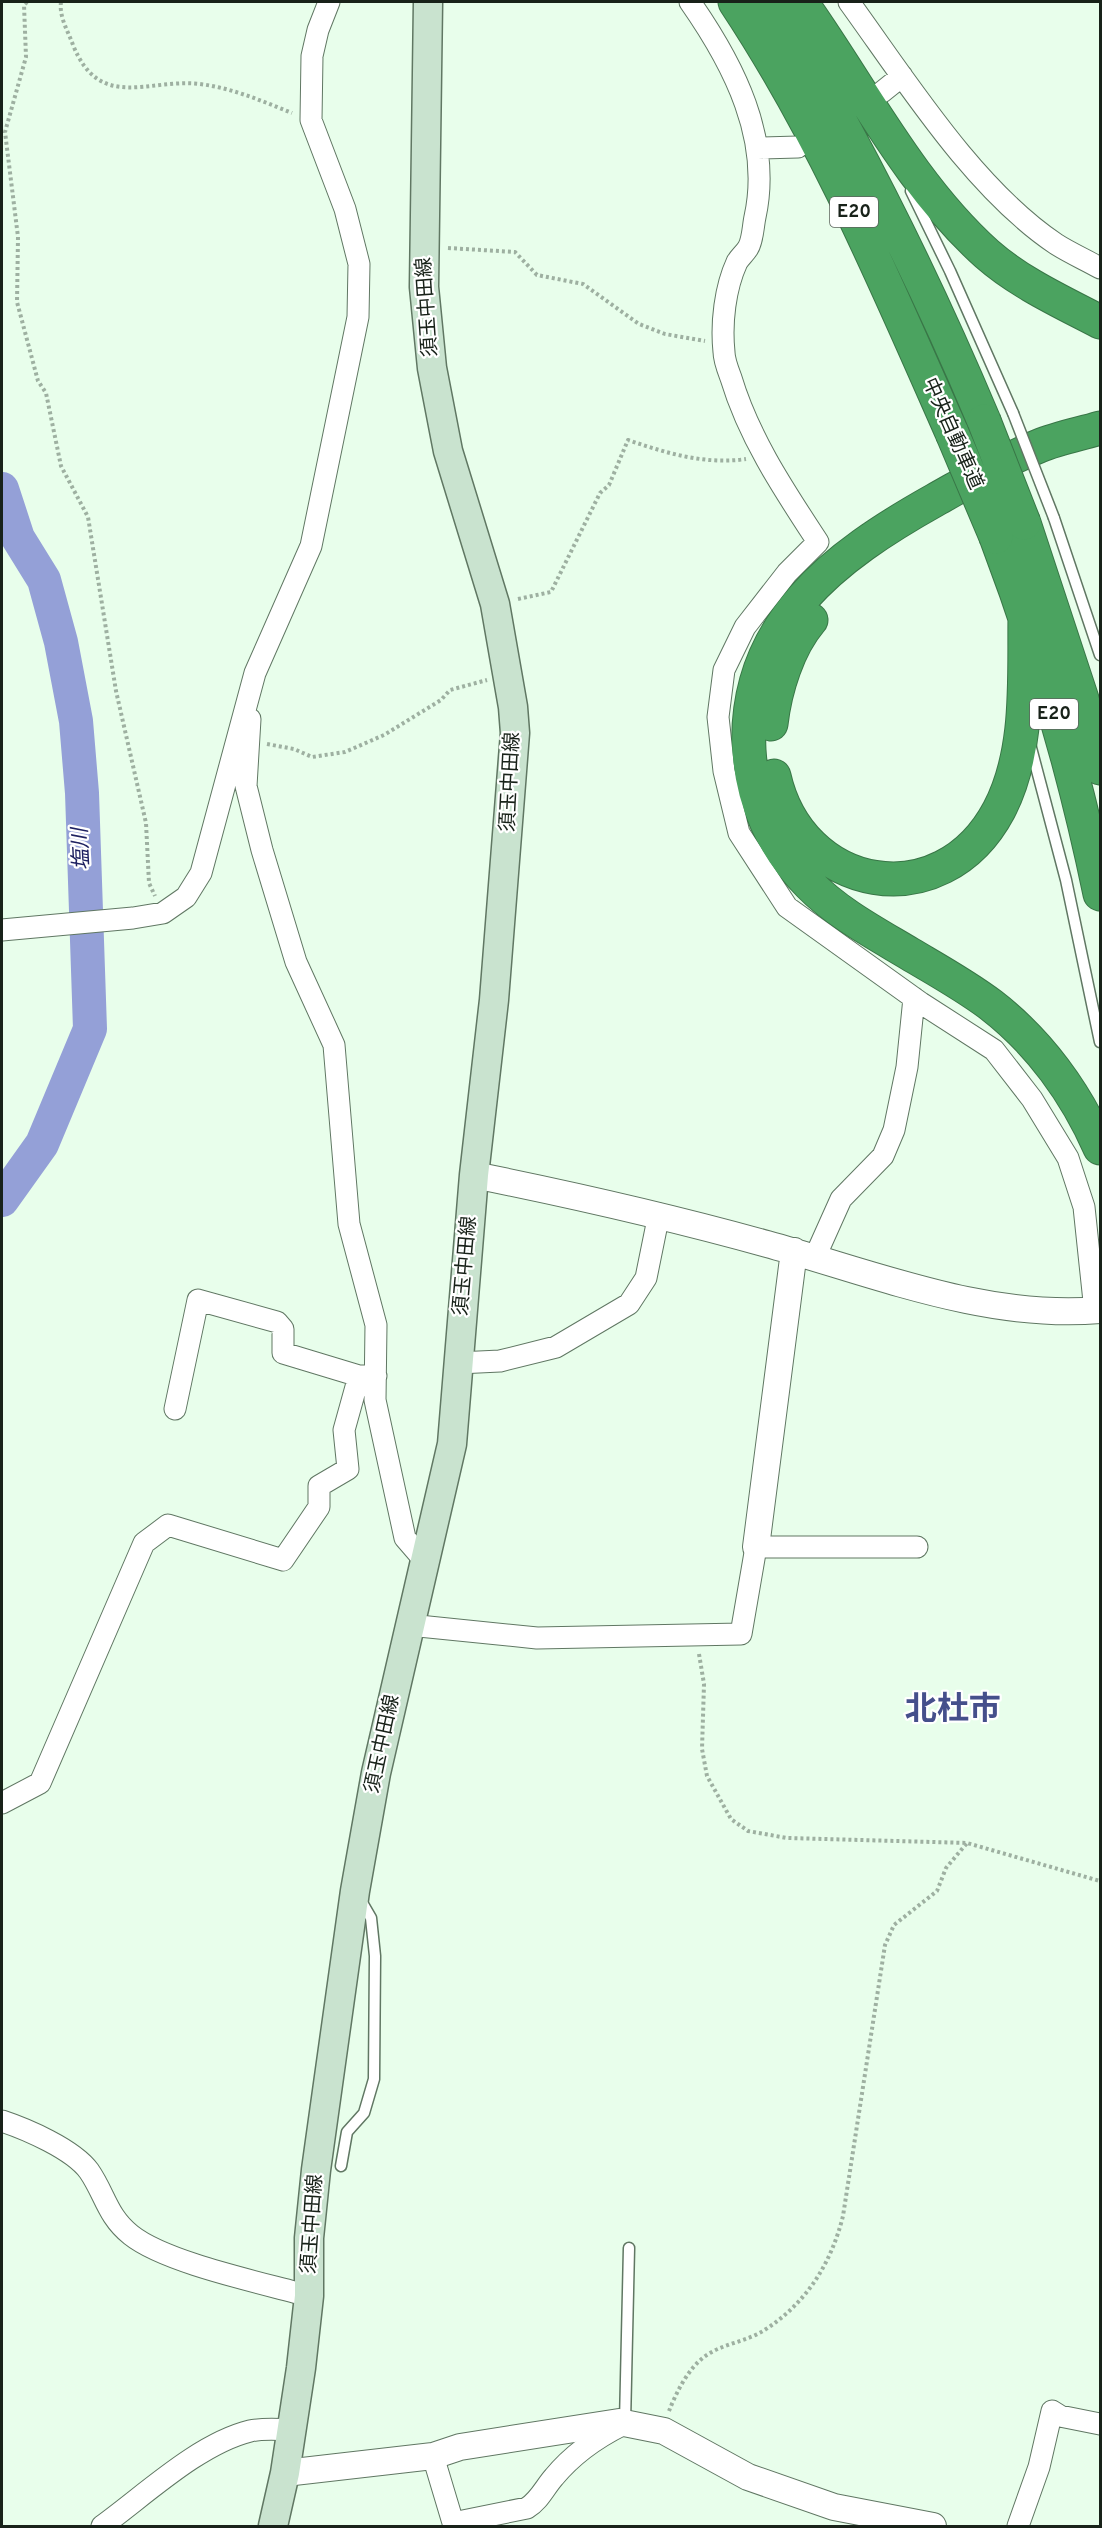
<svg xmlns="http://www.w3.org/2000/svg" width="1102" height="2528" font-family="Overpass,'Noto Sans JP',sans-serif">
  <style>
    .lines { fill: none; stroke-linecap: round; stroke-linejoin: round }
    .river { stroke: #94a0d7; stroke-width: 34 }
    .service-casing { stroke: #607763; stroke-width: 13 }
    .minor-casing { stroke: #607763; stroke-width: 23 }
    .tertiary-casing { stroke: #607763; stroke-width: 28 }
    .secondary-casing { stroke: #607763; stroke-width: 31 }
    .motorway-casing { stroke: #397647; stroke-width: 35 }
    .path { stroke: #9eb0a1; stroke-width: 4; stroke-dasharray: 3 3; stroke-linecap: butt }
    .service { stroke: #fff; stroke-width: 10 }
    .minor { stroke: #fff; stroke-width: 21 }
    .tertiary { stroke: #fff; stroke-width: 26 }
    .secondary { stroke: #c9e3cf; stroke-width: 28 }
    .motorway { stroke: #4ba360; stroke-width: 33 }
    .service-bridge-casing { stroke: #607763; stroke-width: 13; stroke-linecap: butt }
    .motorway-bridge-casing { stroke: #397647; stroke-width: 35; stroke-linecap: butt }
    .service-bridge { stroke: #fff; stroke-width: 10 }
    .motorway-bridge { stroke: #4ba360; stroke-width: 33 }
    .labels { text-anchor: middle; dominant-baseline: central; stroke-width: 4.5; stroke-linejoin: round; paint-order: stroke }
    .shield { fill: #fff; stroke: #5d645e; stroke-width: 1.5 }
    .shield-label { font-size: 18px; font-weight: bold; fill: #182219 }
    .street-label { font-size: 20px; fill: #182219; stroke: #fff }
    .water-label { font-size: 21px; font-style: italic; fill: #1e2161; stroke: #fff }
    .town-label { font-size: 32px; font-weight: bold; fill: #454f8b; stroke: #fff }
  </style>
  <rect width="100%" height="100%" fill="#e8feeb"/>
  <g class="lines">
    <path class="river" d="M2 489 18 538 44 580 61 642 76 721 82 793 90 1029 42 1144 2 1200"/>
    <g class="service-casing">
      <path id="service" d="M911 191 950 271 1013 413
        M1054 518 1100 655
        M1030 744 1066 880 1100 1042
        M341 2166 347 2132 364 2113 374 2079 375 1956 371 1918 360 1899
        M625 2423 629 2248"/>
    </g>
    <g class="minor-casing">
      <path id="minor" d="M690 2C734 65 772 139 755 217 753 226 753 240 748 248 745 253 740 257 737 262 725 288 721 323 724 352 724 360 728 370 731 378 749 438 784 490 818 542L787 573 745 627 724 670 718 717 724 771 739 833 787 907 921 1003 994 1050 1032 1099 1068 1158 1084 1207 1095 1311
        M849 2C907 82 974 189 1056 244 1070 253 1086 260 1100 268
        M882 92 902 76
        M758 148 798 147
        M250 719 246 786 262 850 296 962 334 1045 349 1224 376 1325 375 1400 405 1538 424 1560
        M2 930 133 918 163 913 186 897 201 873 255 673 311 546 358 317 359 264 345 209 311 120 312 56 318 30 329 2
        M815 1257 841 1199 883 1156 894 1130 907 1067 914 998
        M458 1363 500 1361 556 1347 629 1304 646 1278 659 1214
        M175 1409 198 1300 277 1322 283 1329V1353L359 1376
        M409 1625 537 1638 741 1634 756 1547H917
        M2 1803 40 1783 144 1543 168 1525 283 1560 319 1507V1486L348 1469 344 1430 359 1376H376
        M2 2121C26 2129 73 2149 89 2171 105 2194 107 2216 131 2235 166 2263 263 2283 309 2296
        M433 2456 454 2526
        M453 2523 527 2508C539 2501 545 2487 554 2477 573 2454 596 2438 622 2425
        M102 2526C145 2495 198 2444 250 2431 263 2428 278 2429 292 2430
        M1018 2526 1039 2467 1052 2411 1060 2416 1100 2424"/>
    </g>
    <g class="tertiary-casing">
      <path id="tertiary" d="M474 1175C573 1195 670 1217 767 1244 875 1274 987 1320 1100 1310
        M756 1547 794 1251
        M285 2473 433 2456 460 2447 619 2422 664 2431 748 2477 834 2507 933 2526"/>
    </g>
    <g class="secondary-casing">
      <path id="secondary" d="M273 2526 285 2473 301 2368 309 2296V2238L316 2170 355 1891 376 1773 452 1444 474 1175 494 1000 515 733 513 707 495 604 448 451 432 368 424 287 428 2"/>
    </g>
    <g class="motorway-casing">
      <path id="motorway" d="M735 2C824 136 887 286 952 433
        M772 2C853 136 923 276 984 421
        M801 2C861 86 909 184 987 254 1020 283 1062 302 1100 322
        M1100 428C1080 434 1058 438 1039 446 1002 461 969 481 935 500 835 556 743 624 749 750 752 801 773 848 809 884 837 913 875 933 910 954 937 970 966 986 991 1005 1039 1042 1076 1093 1100 1148
        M1024 523 1082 699 1100 768
        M996 537C1040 653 1075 773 1100 894
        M771 724C775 689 788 647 811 620
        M774 776C800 892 941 919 999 810 1030 751 1024 678 1025 614"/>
    </g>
    <path class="path" d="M27 2 24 5 26 57 5 132 18 237 17 302 38 381 46 393 61 466 88 517 116 691 146 823 149 883 155 896
      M61 2C59 17 68 31 73 45 100 112 148 78 200 84 232 88 262 101 292 113
      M448 248 515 252 537 275 583 284 639 324 665 334 705 341
      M518 599 551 592 600 493 609 485 628 440C666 453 705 465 746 459
      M267 744 294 749 312 757 345 752 384 735 441 700 450 690 487 680
      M699 1654 704 1684 702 1749 707 1776 731 1819 748 1831 787 1838 967 1843 1100 1881
      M669 2411C676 2393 688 2369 704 2357 721 2344 745 2342 763 2331 806 2304 831 2264 843 2216L885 1945 894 1925 937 1891 946 1868 967 1843"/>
    <use href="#service" class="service"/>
    <use href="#minor" class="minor"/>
    <use href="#tertiary" class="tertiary"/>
    <use href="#secondary" class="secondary"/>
    <use href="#motorway" class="motorway"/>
    <g class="service-bridge-casing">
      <path id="service-bridge" d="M1013 413 1054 518"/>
    </g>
    <g class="motorway-bridge-casing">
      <path id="motorway-bridge" d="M984 421 1024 523
        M952 433 996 537"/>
    </g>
    <use href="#service-bridge" class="service-bridge"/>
    <use href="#motorway-bridge" class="motorway-bridge"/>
  </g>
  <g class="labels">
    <g class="shield">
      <rect x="830" y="197" width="48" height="30" rx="4.5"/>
      <rect x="1030" y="699" width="48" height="30" rx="4.5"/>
    </g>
    <g class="shield-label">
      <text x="854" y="212">E20</text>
      <text x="1054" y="714">E20</text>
    </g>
    <g class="street-label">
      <text transform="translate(428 307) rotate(-94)">須玉中田線</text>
      <text transform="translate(952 434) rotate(66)">中央自動車道</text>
      <text transform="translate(511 782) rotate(-87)">須玉中田線</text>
      <text transform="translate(466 1266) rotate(-85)">須玉中田線</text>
      <text transform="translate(383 1744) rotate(-78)">須玉中田線</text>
      <text transform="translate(313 2224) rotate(-86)">須玉中田線</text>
    </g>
    <g class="water-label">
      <text transform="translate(82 849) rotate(-93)">塩川</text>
    </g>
    <g class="town-label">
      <text x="953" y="1711">北杜市</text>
    </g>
  </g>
  <rect width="1102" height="2528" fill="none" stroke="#182219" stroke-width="6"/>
</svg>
